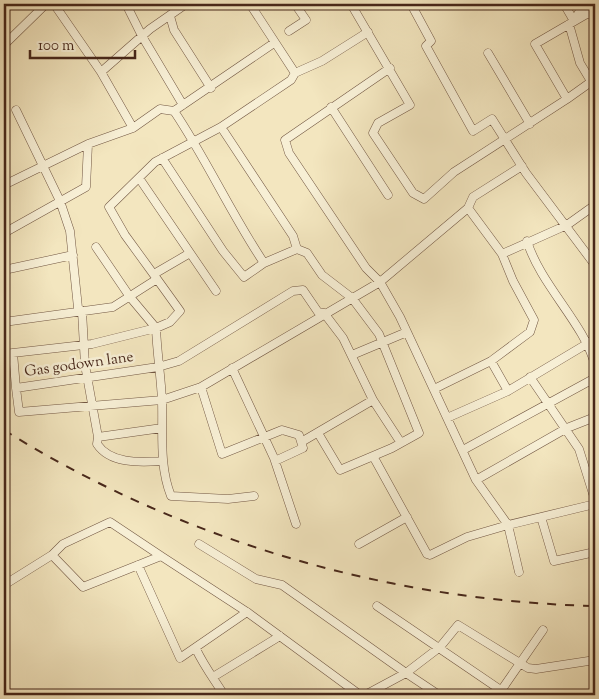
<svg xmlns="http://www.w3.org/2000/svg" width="599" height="699" font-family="'Sorts Mill Goudy',serif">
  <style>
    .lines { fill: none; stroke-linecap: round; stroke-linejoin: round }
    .minor-casing { stroke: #725743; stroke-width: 9 }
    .minor { stroke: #f7efd5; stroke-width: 8 }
    .rail { stroke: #47271a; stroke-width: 2; stroke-dasharray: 9 9; stroke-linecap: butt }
    .labels { text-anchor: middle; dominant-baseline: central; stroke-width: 5; stroke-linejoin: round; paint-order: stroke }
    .street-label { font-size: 15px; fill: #47271a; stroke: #f7efd5 }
  </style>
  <rect width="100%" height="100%" fill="#f3e6bf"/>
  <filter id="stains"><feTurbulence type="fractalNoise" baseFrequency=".004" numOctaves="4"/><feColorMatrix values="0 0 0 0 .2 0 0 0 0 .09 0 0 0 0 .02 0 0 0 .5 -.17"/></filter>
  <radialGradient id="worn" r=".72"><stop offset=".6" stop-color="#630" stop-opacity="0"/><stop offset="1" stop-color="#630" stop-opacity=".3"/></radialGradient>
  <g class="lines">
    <g class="minor-casing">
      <path id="minor" d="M54 4 101 72
        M126 4 142 36 183 105
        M250 4 295 73
        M351 4 410 105 378 123 373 133 413 193 424 199 454 172 567 99 535 44 590 12 595 20
        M411 4 431 41 426 46 473 131 492 119 526 173 595 265
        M564 4 574 21
        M170 16 174 30 211 88
        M575 19 584 4
        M569 24 580 63 595 88
        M289 31 306 20 295 4
        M4 45 46 4
        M488 53 530 124
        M390 68 285 140 289 153 366 268 380 282 400 317 476 480 508 525 595 504
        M567 99 588 84
        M331 107 388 195
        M16 110 60 201 70 231 77 298 78 308 82 311 85 365 98 437 97 444C111 465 142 462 163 461
        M174 111C207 160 231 214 264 263
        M221 127 293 236 297 249
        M133 128 160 109 174 111 274 43
        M162 158 223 251 244 277 264 263 297 249 307 253 322 275 352 298 379 334 419 433 392 448 340 470 318 433
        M139 178 216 291
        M4 185 88 144
        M4 233 86 187 88 144 133 128 101 72 150 29 186 4
        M527 241C541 286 584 323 595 365
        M96 247 130 297 156 328 170 322 180 311 157 279
        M502 254 567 225 595 205
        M4 270 73 255
        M154 274 190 253
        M4 322 113 307 157 279 125 235 109 207 155 162 221 127 291 80 295 73 322 61 368 32
        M13 353 16 388 158 367 179 361 293 291 303 290 318 312 324 313 343 338 373 400
        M4 354 92 344 156 328C157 353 161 377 162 401 163 433 159 466 171 496L228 499 254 496
        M352 355 407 332
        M491 361 508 391
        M232 368 274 458 296 524
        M530 377 579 449 595 500
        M201 387 222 454 282 430 299 435 303 448 275 461
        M16 388 19 412 162 400 201 387 380 282 468 208 473 197 522 166
        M434 389 491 361 530 332 534 320 513 281 502 254 468 208
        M447 418 508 391 595 339
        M98 437 162 428
        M303 441 373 400 401 443
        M463 450 595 378
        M373 456 427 554 430 555 467 537 508 525 519 572
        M476 480 567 428 595 417
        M541 517 554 561 595 552
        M199 544 256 579 282 585 406 673 440 647 458 625 528 668 536 669 595 660
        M359 544 407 517
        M52 555 63 544 110 522 161 556
        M138 565 180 658 247 612
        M4 585 52 555 83 587 161 556 247 612 360 695
        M4 605V613
        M377 606 508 695
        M196 649C204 666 214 679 224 695
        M213 677 280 636
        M365 695 406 673 439 695
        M498 695 543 630"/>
    </g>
    <use href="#minor" class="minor"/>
    <path class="rail" d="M4 430C180 540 387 601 595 606"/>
  </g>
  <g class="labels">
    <g class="street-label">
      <text transform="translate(79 365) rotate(-8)">Gas godown lane</text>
    </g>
  </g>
  <rect width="599" height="699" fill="none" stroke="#f3e6bf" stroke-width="20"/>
  <rect x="5" y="5" width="589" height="689" fill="none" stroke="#47271a" stroke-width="2.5"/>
  <rect x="10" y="10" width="579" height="679" fill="none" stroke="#47271a"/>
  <path d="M30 50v8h105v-8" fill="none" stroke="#47271a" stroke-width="2.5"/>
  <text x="38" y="50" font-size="15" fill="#47271a" stroke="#f7efd5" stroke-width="4" paint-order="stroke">100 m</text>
  <rect width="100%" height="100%" filter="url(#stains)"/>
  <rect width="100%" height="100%" fill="url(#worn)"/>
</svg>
